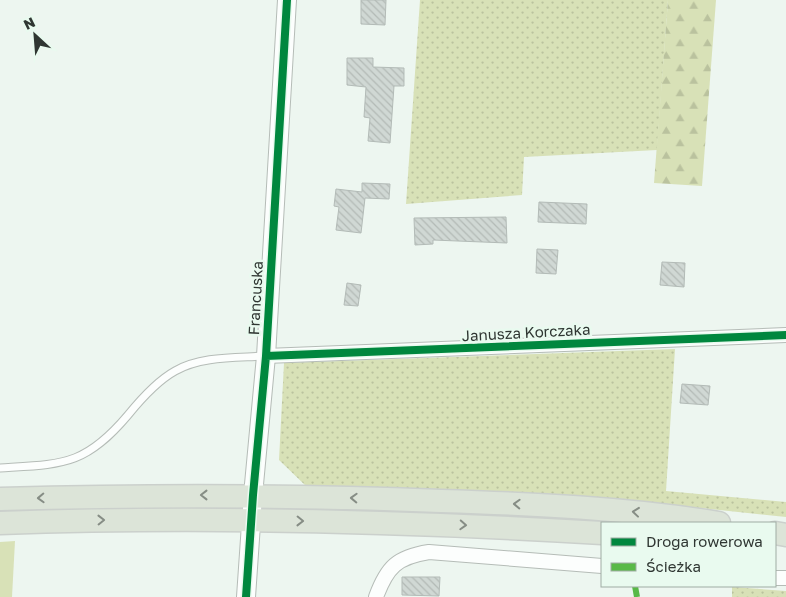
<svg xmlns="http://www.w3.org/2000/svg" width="786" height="597" font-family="'Golos Text',sans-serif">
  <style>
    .grass { fill: url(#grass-dots) }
    .forest { fill: url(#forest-firs) }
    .garden { fill: #d8e1b7 }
    .building { fill: url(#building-back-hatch); stroke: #b3bbb7 }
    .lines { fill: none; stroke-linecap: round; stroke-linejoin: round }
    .service-casing { stroke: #b5bcb7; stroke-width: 9 }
    .minor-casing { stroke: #b5bcb7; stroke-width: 16 }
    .tertiary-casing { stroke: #b5bcb7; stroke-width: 20 }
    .trunk-casing { stroke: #cbd0cc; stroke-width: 25 }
    .service { stroke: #fcfefd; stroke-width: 7 }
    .minor { stroke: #fcfefd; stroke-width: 14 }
    .tertiary { stroke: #fcfefd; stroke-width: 18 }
    .trunk { stroke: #dce4d8; stroke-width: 22 }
    .quiet { stroke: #58b947; stroke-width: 6; stroke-dasharray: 12 6; stroke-linecap: butt }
    .cycleway-casing { stroke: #e9faef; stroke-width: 11 }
    .cycleway { stroke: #00873e; stroke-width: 8 }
    .oneway { stroke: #868d85 }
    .labels { text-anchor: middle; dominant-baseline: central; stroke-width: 5; stroke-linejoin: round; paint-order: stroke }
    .street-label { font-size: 15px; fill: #2f3632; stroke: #e9faef }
  </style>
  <defs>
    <pattern id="grass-dots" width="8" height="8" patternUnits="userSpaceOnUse" patternTransform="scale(1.25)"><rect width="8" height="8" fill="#d8e1b7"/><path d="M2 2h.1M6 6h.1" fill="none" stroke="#bac29e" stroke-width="1.8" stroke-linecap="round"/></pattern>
    <pattern id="forest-firs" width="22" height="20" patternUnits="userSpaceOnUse" patternTransform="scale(1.25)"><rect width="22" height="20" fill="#d8e1b7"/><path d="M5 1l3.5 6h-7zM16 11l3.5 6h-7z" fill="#bac29e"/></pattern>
    <pattern id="building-back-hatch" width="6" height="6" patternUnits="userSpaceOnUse" patternTransform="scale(1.25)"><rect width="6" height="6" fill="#d0d8d4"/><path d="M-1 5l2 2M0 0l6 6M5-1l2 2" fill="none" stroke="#b3bab6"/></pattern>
  </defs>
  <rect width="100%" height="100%" fill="#edf6f0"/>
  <path class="grass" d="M420 0H668L657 150 524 157 522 195 406 204Z
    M675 349 666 491 786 502V517L596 497 307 487 279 460 284 363Z
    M732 587 786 591V597H732Z"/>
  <path class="forest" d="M668 0H716L702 186 654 183Z"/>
  <path class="garden" d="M15 541 12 597H0V542Z"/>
  <path class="building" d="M361 0H386L385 25 361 24Z
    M347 58H373V67L404 68V86H394L390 143 368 141 370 118 364 117 366 87 347 85Z
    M362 183 390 184 389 199 365 198 361 233 336 230 339 207 334 206 336 189 362 192Z
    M539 202 587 204 586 224 538 222Z
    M506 217 507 243 433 240V244L415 245 414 218Z
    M537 249 558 250 556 274 536 273Z
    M662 262 685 263 684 287 660 285Z
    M347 283 361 285 358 306 344 305Z
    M682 384 710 386 708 405 680 403Z
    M402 577H440L439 596 402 595Z"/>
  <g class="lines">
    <g class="service-casing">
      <path id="service" d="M0 468C63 464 85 466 128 415 141 399 157 381 175 371 201 356 236 358 265 356"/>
    </g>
    <g class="minor-casing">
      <path id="minor" d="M266 356 786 335
        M775 578H786
        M376 597C387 567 397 557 429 552L602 566"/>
    </g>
    <g class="tertiary-casing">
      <path id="tertiary" d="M246 597 253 495 266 356 287 0"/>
    </g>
    <g class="trunk-casing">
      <path id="trunk" d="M0 499C147 495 294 495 441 501 534 504 627 508 719 523
        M0 523C201 516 402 521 602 533
        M775 533 786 535"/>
    </g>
    <use href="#service" class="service"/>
    <use href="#minor" class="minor"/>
    <use href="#tertiary" class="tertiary"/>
    <use href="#trunk" class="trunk"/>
    <path class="quiet" d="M635 586 637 597"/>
    <g class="cycleway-casing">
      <path id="cycleway" d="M266 356 786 335
        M246 597 253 495 266 356 287 0"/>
    </g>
    <use href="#cycleway" class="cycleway"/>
  </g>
  <defs><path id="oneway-chevron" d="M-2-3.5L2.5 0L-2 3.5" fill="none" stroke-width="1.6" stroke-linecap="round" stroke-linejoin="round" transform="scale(1.25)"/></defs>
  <g class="oneway">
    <use href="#oneway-chevron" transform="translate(204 495) rotate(180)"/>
    <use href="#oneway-chevron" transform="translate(41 498) rotate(178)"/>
    <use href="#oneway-chevron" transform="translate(354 498) rotate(-178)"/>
    <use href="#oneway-chevron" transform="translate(517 504) rotate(-178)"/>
    <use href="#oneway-chevron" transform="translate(636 512) rotate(-174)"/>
    <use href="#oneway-chevron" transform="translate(101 520) rotate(-1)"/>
    <use href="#oneway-chevron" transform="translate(300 521) rotate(1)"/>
    <use href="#oneway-chevron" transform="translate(463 525) rotate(3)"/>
  </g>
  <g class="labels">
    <g class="street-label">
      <text transform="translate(255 298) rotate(-87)">Francuska</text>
      <text transform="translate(526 332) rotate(-3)">Janusza Korczaka</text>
    </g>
  </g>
  <rect x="601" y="522" width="175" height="65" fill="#e9faef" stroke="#9faca3"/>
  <rect x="611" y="538" width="25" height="8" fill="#00873e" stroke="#9faca3"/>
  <text x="646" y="547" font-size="15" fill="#2f3632">Droga rowerowa</text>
  <rect x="611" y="563" width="25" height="8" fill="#58b947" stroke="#9faca3"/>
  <text x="646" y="572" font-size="15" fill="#2f3632">Ścieżka</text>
  <g transform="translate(35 35) rotate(334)" stroke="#e9faef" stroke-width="4" paint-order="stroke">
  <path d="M0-4L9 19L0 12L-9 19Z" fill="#2f3632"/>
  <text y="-8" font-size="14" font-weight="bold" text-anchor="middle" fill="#2f3632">N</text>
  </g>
</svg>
